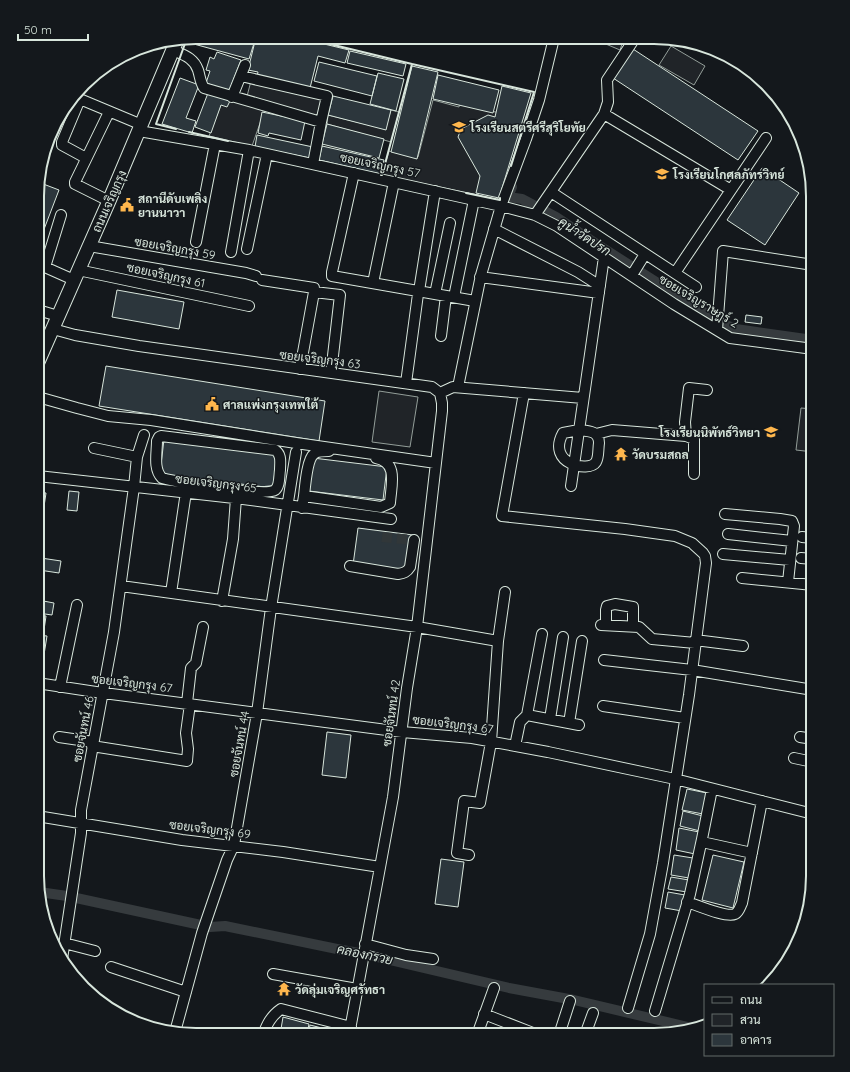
<svg xmlns="http://www.w3.org/2000/svg" width="850" height="1072" font-family="Quicksand,Sarabun,sans-serif">
  <style>
    .green { fill: #202428; stroke: #939e99 }
    .lines { fill: none; stroke-linecap: round; stroke-linejoin: round }
    .canal { stroke: #363b3e; stroke-width: 10 }
    .building { fill: #2c363c; stroke: #d8e6dc }
    .minor-tunnel { stroke: #313739; stroke-width: 10; stroke-dasharray: 10 5; stroke-linecap: butt }
    .minor-casing { stroke: #d8e6dc; stroke-width: 12 }
    .major-casing { stroke: #d8e6dc; stroke-width: 15 }
    .minor { stroke: #14181c; stroke-width: 10 }
    .major { stroke: #14181c; stroke-width: 13 }
    .wall { stroke: #d8e6dc; stroke-width: 2 }
    .labels { text-anchor: middle; dominant-baseline: central; stroke-width: 3; stroke-linejoin: round; paint-order: stroke }
    .poi-label { font-size: 12px; font-weight: bold; fill: #d8e6dc; stroke: #14181c; text-anchor: start }
    .street-label { font-size: 12px; fill: #d8e6dc; stroke: #14181c }
    .water-label { font-size: 13px; font-style: italic; fill: #d8e6dc; stroke: #14181c }
    .rim { fill: none; stroke: #d8e6dc; stroke-width: 2 }
  </style>
  <rect width="100%" height="100%" fill="#14181c"/>
  <path class="green" d="M602 38H624L620 50 601 42Z
    M671 46 705 66 694 85 659 65Z
    M251 81 325 97 319 119 246 100Z
    M224 97 265 109 252 146 209 136Z
    M433 100 459 107 460 102 499 113 478 195 382 175 389 151 418 157Z
    M391 110 399 112 391 142 327 124 328 115 385 129Z
    M379 391 418 397 410 447 372 442Z
    M801 408 813 409V452L796 450Z"/>
  <g class="lines">
    <path class="canal" d="M512 187 508 197 522 199 556 217 598 245 719 322 736 329 813 340
      M39 892 67 896 210 927 225 926 337 949 364 954 509 988 574 1000 688 1027"/>
  </g>
  <path class="building" d="M196 37H256L249 59 190 43 191 38Z
    M256 37H295L349 50 345 63 318 56 310 88 257 76 258 72 248 70Z
    M655 38H675L703 49 654 40Z
    M633 49 758 131 738 160 613 78Z
    M350 51 406 64 403 76 347 63Z
    M217 52 241 60 229 91 206 83 210 71 206 70 210 57 214 59Z
    M728 59 742 64 757 80 727 60Z
    M319 62 377 76 372 96 314 81Z
    M412 66 438 72 417 159 391 152Z
    M378 73 404 79 396 111 370 104Z
    M438 75 499 90 493 113 433 99Z
    M180 78 199 85 186 118 196 121 192 133 162 124Z
    M502 86 531 93 499 198 476 193 480 176 458 137 461 129 488 115 495 117Z
    M208 93 230 101 227 107 221 105 211 133 195 127Z
    M333 96 391 110 386 130 328 115Z
    M262 112 305 121 301 140 269 133 268 136 258 133Z
    M327 124 384 139 379 158 322 144Z
    M257 135 313 147 310 158 255 147Z
    M322 146 384 160 380 174 319 160Z
    M762 168 799 193 765 245 727 220Z
    M38 182 59 190 38 245Z
    M117 290 184 302 179 329 112 317Z
    M746 315 762 317 761 324 745 322Z
    M106 366 325 401 319 441 99 406Z
    M164 439 277 453 273 488 160 474Z
    M313 458 387 467 383 500 309 491Z
    M69 491 79 492 77 511 67 510Z
    M38 492 46 493 42 520H38Z
    M358 528 413 535 408 572 353 565Z
    M41 558 61 561 59 573 39 570Z
    M38 600 54 603 52 615 38 613Z
    M38 615 46 616 44 630 37 629Z
    M37 635 47 636 42 667H37Z
    M327 732 351 735 346 778 322 775Z
    M687 789 707 793 703 814 682 810Z
    M683 811 703 816 700 831 680 826Z
    M679 828 699 832 695 854 676 850Z
    M674 855 693 858 689 878 671 875Z
    M713 855 744 862 733 908 702 900Z
    M441 859 464 862 458 907 435 904Z
    M671 877 689 880 687 892 668 889Z
    M668 892 685 895 682 911 665 908Z
    M283 1017 309 1024 307 1035H280Z
    M310 1025 330 1030 329 1035H308Z"/>
  <g class="lines">
    <path class="minor-tunnel" d="M382 537 412 540"/>
    <g class="minor-casing">
      <path id="minor" d="M173 50C184 55 194 58 198 70 200 76 200 82 204 88L321 122 313 164
        M241 76 327 96 321 122
        M75 97 142 125
        M232 97 245 65
        M80 99 62 142V145L86 158
        M109 112 75 182V184L109 201
        M604 114 731 190
        M139 131 249 150 501 206 535 215 557 226 674 304 730 338 813 349
        M354 173 332 272V276L475 301
        M551 192 696 287
        M535 215 604 114 608 102 607 80 635 38
        M494 229 578 272 600 286
        M196 242 215 144
        M89 246 246 273 256 276
        M247 249 267 154
        M231 252 249 150
        M38 264 74 280
        M45 267 61 215
        M78 270 249 306
        M675 273 766 138
        M632 275 645 254
        M480 277 599 293
        M262 280 314 288V292L300 369
        M373 283 394 182
        M419 291 435 191
        M314 292 340 295 331 373
        M435 294 450 223
        M454 297 474 200
        M38 310 58 316
        M53 329 75 335 139 346 432 387 440 393
        M717 330 723 251 813 265
        M441 336 446 296
        M406 383 418 294
        M458 387 481 275 501 206 526 139 539 100 554 38
        M440 393 453 387 583 398
        M524 393 502 516 625 529 675 536 692 543 703 553 705 556 706 563 689 695 663 863 650 934 628 1008
        M38 397 77 408 108 416 151 420 296 443 436 463
        M579 430C589 431 599 431 599 443 598 449 599 457 596 462 589 473 546 464 563 433Z
        M596 434 612 430 686 436
        M161 436 275 450C282 455 280 462 280 470 279 476 280 486 275 490 265 497 177 482 162 478 153 469 157 453 157 441L159 437Z
        M94 448 137 457
        M694 474V439L686 436 685 422 689 388 707 390
        M38 476 243 499 391 519
        M571 486 604 257
        M304 496C305 487 307 459 314 454 317 451 324 451 329 451
        M302 508 304 496 381 507 390 503C391 486 399 462 376 458
        M725 514 780 519 792 521 794 526 788 582
        M728 534 792 541
        M802 537 813 538
        M38 538H39
        M723 554 790 560
        M801 558 813 559
        M350 566 398 574C404 573 407 572 410 567L414 540
        M742 578 813 585
        M121 586 417 627 498 641
        M171 593 186 492
        M222 601 233 539 236 498
        M601 625 639 627 652 639 695 643
        M606 625V610L607 606 615 604 633 607V626
        M695 640 743 646
        M604 660 692 670 813 690
        M37 683 96 692 402 732 472 738 548 752 675 779 813 814
        M60 687 77 605
        M187 703 191 668 196 663 203 627
        M603 706 685 718
        M527 715 542 634
        M550 719 563 637
        M569 723 582 641
        M59 737 93 742
        M800 737 813 739
        M92 746 187 761 188 749 186 733 190 704
        M515 746 520 722 527 715 579 725
        M794 758 813 762
        M37 816 182 840 283 852 380 867
        M702 842 752 853
        M469 855 457 853 464 801 480 803 491 742 498 641 505 592
        M687 902C697 905 726 918 735 914 739 912 740 907 742 903L762 801
        M64 943 95 951
        M365 944 406 955 433 959
        M62 959 81 833V810L114 632 134 487 137 457 144 435
        M111 967 186 992
        M273 974 357 989
        M655 1011 690 894 702 839 712 789
        M484 1014 533 1033
        M175 1032 202 933 227 860 234 845 257 713 271 608 296 452
        M263 1035C267 1024 271 1016 281 1009L351 1027
        M349 1035 393 797 407 688 417 627 442 411V403L440 393
        M477 1035 494 988
        M559 1035 570 1001
        M585 1035 593 1013"/>
    </g>
    <g class="major-casing">
      <path id="major" d="M38 362 109 201 177 40"/>
    </g>
    <use href="#minor" class="minor"/>
    <use href="#major" class="major"/>
    <path class="wall" d="M301 37 412 64 382 175H381
      M412 64 534 92 511 166
      M176 129 156 124 187 38
      M189 132 228 141
      M466 193 500 200V198"/>
  </g>
  <defs>
    <g id="school-bare" transform="scale(1.08)"><path d="M0-5L7-2L0 1L-7-2ZM-4 1L0 2.5L4 1V4Q0 6-4 4Z" fill="#ffb74d" stroke="#14181c" stroke-width="2.5" paint-order="stroke"/></g>
    <g id="civic-bare" transform="scale(1.08)"><path d="M-.6-6.5H3V-4.5H.6V-3L4-1V1h2V6H-6V1h2V-1L-.6-3ZM-1.2 2.5V6h2.4V2.5Z" fill="#ffb74d" stroke="#14181c" stroke-width="2.5" paint-order="stroke"/></g>
    <g id="temple-bare" transform="scale(1.08)"><path d="M0-6L5-2H3V0L6.5 2.5H4V6H1.5V3h-3V6H-4V2.5H-6.5L-3 0V-2H-5Z" fill="#ffb74d" stroke="#14181c" stroke-width="2.5" paint-order="stroke"/></g>
  </defs>
  <g fill-rule="evenodd">
    <use href="#school-bare" x="459" y="127"/>
    <use href="#school-bare" x="662" y="174"/>
    <use href="#civic-bare" x="127" y="205"/>
    <use href="#civic-bare" x="212" y="404"/>
    <use href="#school-bare" x="771" y="432"/>
    <use href="#temple-bare" x="621" y="454"/>
    <use href="#temple-bare" x="284" y="989"/>
  </g>
  <g class="labels">
    <g class="poi-label">
      <text x="470" y="127">โรงเรียนสตรีศรีสุริโยทัย</text>
      <text x="673" y="174">โรงเรียนโกศลภัทรวิทย์</text>
      <text x="138" y="198">สถานีดับเพลิง<tspan x="138" dy="14">ยานนาวา</tspan></text>
      <text x="223" y="404">ศาลแพ่งกรุงเทพใต้</text>
      <text x="760" y="432" text-anchor="end">โรงเรียนนิพัทธ์วิทยา</text>
      <text x="632" y="454">วัดบรมสถล</text>
      <text x="295" y="989">วัดลุ่มเจริญศรัทธา</text>
    </g>
    <g class="street-label">
      <text transform="translate(380 165) rotate(12)">ซอยเจริญกรุง 57</text>
      <text transform="translate(109 201) rotate(-66)">ถนนเจริญกรุง</text>
      <text transform="translate(175 248) rotate(10)">ซอยเจริญกรุง 59</text>
      <text transform="translate(166 275) rotate(12)">ซอยเจริญกรุง 61</text>
      <text transform="translate(699 301) rotate(31)">ซอยเจริญราษฎร์ 2</text>
      <text transform="translate(320 359) rotate(7)">ซอยเจริญกรุง 63</text>
      <text transform="translate(216 483) rotate(7)">ซอยเจริญกรุง 65</text>
      <text transform="translate(132 683) rotate(7)">ซอยเจริญกรุง 67</text>
      <text transform="translate(391 713) rotate(-82)">ซอยจันทน์ 42</text>
      <text transform="translate(453 724) rotate(7)">ซอยเจริญกรุง 67</text>
      <text transform="translate(83 729) rotate(-79)">ซอยจันทน์ 46</text>
      <text transform="translate(239 744) rotate(-80)">ซอยจันทน์ 44</text>
      <text transform="translate(210 829) rotate(7)">ซอยเจริญกรุง 69</text>
    </g>
    <g class="water-label">
      <text transform="translate(585 236) rotate(33)">คูน้ำวัดปรก</text>
      <text transform="translate(365 954) rotate(12)">คลองกรวย</text>
    </g>
  </g>
  <path d="M0 0H850V1072H0ZM196 44H654A152 152 0 0 1 806 196V876A152 152 0 0 1 654 1028H196A152 152 0 0 1 44 876V196A152 152 0 0 1 196 44Z" fill="#14181c" fill-rule="evenodd"/>
  <path class="rim" d="M196 44H654A152 152 0 0 1 806 196V876A152 152 0 0 1 654 1028H196A152 152 0 0 1 44 876V196A152 152 0 0 1 196 44Z"/>
  <rect x="704" y="984" width="130" height="72" fill="#14181c" stroke="#626a69"/>
  <rect x="712" y="997" width="20" height="6" fill="#14181c" stroke="#626a69"/>
  <text x="740" y="1004" font-size="12" fill="#d8e6dc">ถนน</text>
  <rect x="712" y="1014" width="20" height="12" fill="#202428" stroke="#626a69"/>
  <text x="740" y="1024" font-size="12" fill="#d8e6dc">สวน</text>
  <rect x="712" y="1034" width="20" height="12" fill="#2c363c" stroke="#626a69"/>
  <text x="740" y="1044" font-size="12" fill="#d8e6dc">อาคาร</text>
  <path d="M18 34v6h70v-6" fill="none" stroke="#d8e6dc" stroke-width="2"/>
  <text x="24" y="34" font-size="12" fill="#d8e6dc" stroke="#14181c" stroke-width="3" paint-order="stroke">50 m</text>
</svg>
